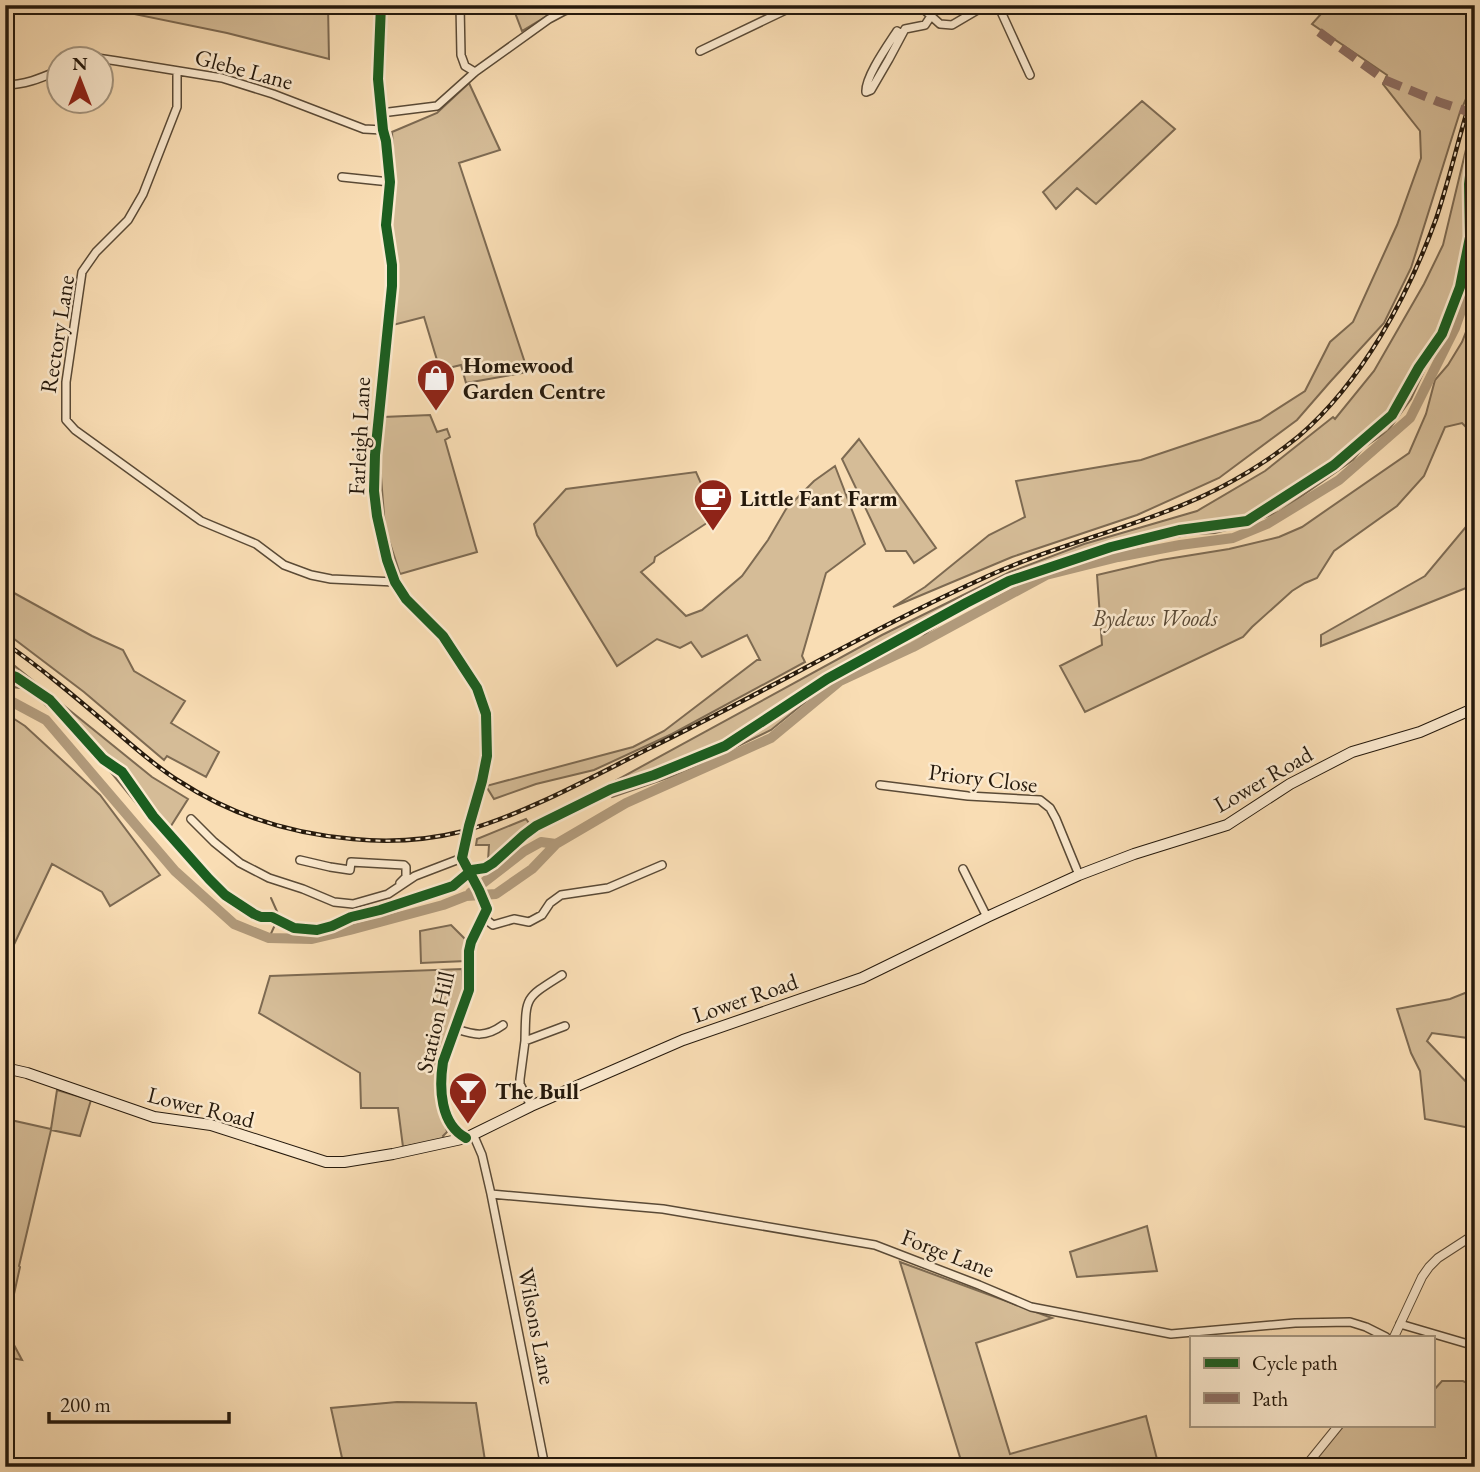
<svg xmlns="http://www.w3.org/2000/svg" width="1480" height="1472" font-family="'EB Garamond',serif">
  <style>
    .green { fill: #d5bc97; stroke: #7d6a52; stroke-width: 2 }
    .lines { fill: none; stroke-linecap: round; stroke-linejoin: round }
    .stream { stroke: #79664f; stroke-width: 2 }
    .river { stroke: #b19a7b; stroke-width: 10 }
    .minor-casing { stroke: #5a4a36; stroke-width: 10 }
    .tertiary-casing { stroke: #5a4a36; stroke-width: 10 }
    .secondary-casing { stroke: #25190c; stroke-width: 12 }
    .minor { stroke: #fbe9ce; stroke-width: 7 }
    .tertiary { stroke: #fbe9ce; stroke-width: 8 }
    .secondary { stroke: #fbe9ce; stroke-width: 10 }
    .rail-casing { stroke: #25190c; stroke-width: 4.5 }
    .rail { stroke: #fbe9ce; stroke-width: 2; stroke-dasharray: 5; stroke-linecap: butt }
    .quiet { stroke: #8d6e63; stroke-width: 9; stroke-dasharray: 18 9; stroke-linecap: butt }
    .cycleway-casing { stroke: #fbe9ce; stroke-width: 15 }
    .cycleway { stroke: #1b5e20; stroke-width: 10 }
    .labels { text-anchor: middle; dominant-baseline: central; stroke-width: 5; stroke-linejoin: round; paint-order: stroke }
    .street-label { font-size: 23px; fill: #25190c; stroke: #fbe9ce }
    .poi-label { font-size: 23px; font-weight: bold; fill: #25190c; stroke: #fbe9ce; text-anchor: start }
    .park-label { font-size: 23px; font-style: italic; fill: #5a4a36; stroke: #fbe9ce }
  </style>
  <rect width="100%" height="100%" fill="#f9ddb4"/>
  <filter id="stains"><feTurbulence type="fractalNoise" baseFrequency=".00286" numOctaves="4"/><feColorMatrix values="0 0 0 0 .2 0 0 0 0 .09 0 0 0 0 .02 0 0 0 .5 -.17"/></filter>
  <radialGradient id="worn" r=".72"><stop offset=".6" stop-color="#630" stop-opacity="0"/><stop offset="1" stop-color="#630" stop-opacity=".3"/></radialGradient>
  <path class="green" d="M133 5H328L329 59 227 33 134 14Z
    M512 5H565L522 31Z
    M1329 5H1475V78L1459 115 1411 268 1384 323 1330 382 1297 420 1219 478 1137 515 1012 557 893 607 925 587 989 535 1025 517 1016 481 1141 460 1260 420 1305 391 1330 342 1353 322 1397 225 1421 158 1420 131 1383 84 1387 75 1312 24Z
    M469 83 500 150 459 163 528 372 466 383 461 365 440 370 424 317 393 325 396 280 391 229 395 185 392 132 437 113Z
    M1142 101 1175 129 1096 204 1077 188 1056 209 1043 192Z
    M1475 112V161L1471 187V239L1468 266 1461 298 1445 339 1425 369 1411 399 1388 431 1363 448 1353 460 1279 512 1242 526 1215 533 1193 534 1135 544 1081 558 1012 583 975 602 928 632 916 643 848 671 830 682 771 730 685 772 612 797 604 787 882 635 1010 572 1084 544 1197 511 1265 471 1333 417 1335 419 1374 371 1424 284 1443 245Z
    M1475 309V436L1462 423 1445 427 1424 476 1397 506 1334 551 1317 578 1305 583 1292 591 1252 627 1243 637 1085 712 1060 666 1102 645 1097 575 1161 560 1229 549 1279 537 1302 527 1409 453 1426 414 1435 380 1448 365 1462 342Z
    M430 415 437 432 447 429 450 437 445 440 477 552 400 574 385 528 380 464 383 417Z
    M859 439 936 548 914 563 906 551H886L842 459Z
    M835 466 865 544 826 573 802 656 805 662 672 734 594 770 536 784 494 799 486 786 633 747 664 731 757 660H760L747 635 702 657 691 642 680 648 657 639 617 666 537 535 534 524 566 489 696 472 716 517 655 557 654 562 641 572 686 616 702 610 742 576 768 540 786 509 814 481Z
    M1475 516V583L1471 586 1321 646V635L1425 576Z
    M5 588 92 636 123 650 134 671 185 701 171 723 219 752 206 777 167 756 164 760 84 692 5 632Z
    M5 658 152 777 188 799 164 837 86 742 28 689 5 686Z
    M5 713 25 726 100 795 160 875 110 906 102 892 52 864 11 951H5Z
    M526 819 531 826 505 851 488 861 489 845H476L477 839Z
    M451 925 466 940V961L421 963 420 931Z
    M462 969 463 992 435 1067 447 1132 443 1136 444 1138 440 1140 403 1147 398 1108H361L360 1073 259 1013 270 976Z
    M1475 989V1039L1432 1033 1427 1041 1471 1087H1475V1129L1425 1119 1420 1071 1411 1053 1397 1009 1450 999Z
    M57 1090 91 1100 80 1136 51 1130 19 1266 20 1267 6 1330 22 1360 5 1357V1122L6 1119 51 1129Z
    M1147 1226 1157 1271 1077 1277 1070 1252Z
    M900 1262 1052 1318 976 1343 1010 1454 1146 1416 1159 1467H963Z
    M1442 1381H1463L1475 1387V1467H1309L1342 1425H1433V1391Z
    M397 1402 476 1403 486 1467H344L331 1408Z"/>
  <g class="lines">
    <path class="stream" d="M269 938 279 916 271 898"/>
    <path class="river" d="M5 698 46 720 175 871 234 924 269 938 312 939 350 930 443 905 466 896 496 894 532 869 556 844 626 803 771 738 840 681 913 647 1046 575 1118 557 1180 545 1233 538 1267 524 1339 480 1410 418 1455 328 1475 271
      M470 893 523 852 541 842 556 844"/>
    <g class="minor-casing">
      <path id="minor" d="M460 5 461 55 465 66 475 72
        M919 5 940 24 952 25 986 5
        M998 5 1030 75
        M902 34 897 31C888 45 865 77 866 92L871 90 889 59 905 29 925 25 931 16
        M700 51 796 5
        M91 60 97 58 117 61 222 78 273 94 364 129 383 130
        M177 71V107L143 194 128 220 96 252 82 272 66 382V420L75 430 201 521 256 544 284 565 311 575 331 579 395 582
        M5 85C25 85 41 78 60 70
        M381 113 437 106 475 72 549 19 564 11 581 5
        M342 177 390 182
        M880 785 968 796 1040 800 1050 808 1056 819 1079 875
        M191 819 214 842 240 863 269 878 303 889 334 902 353 904 388 894 415 876 462 858
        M300 860 330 867 350 870 351 862 404 865 406 867V877L400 883
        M963 869 987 917
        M484 918 493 925 514 919 529 922 542 915 550 903 561 895 608 888 662 865
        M456 1029C475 1035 485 1038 503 1025
        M525 1041C526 996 524 999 562 975
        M531 1106 520 1084V1079L525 1041 565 1026
        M473 1134 482 1155 491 1194 545 1467
        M491 1194 663 1209 875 1245 979 1285 1031 1307 1171 1334 1295 1323 1350 1322 1366 1327 1386 1337
        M1400 1324 1475 1346"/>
    </g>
    <g class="tertiary-casing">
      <path id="tertiary" d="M381 5 378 79 383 130 386 141 390 182 386 225 392 265V286L375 455 374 491 377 516 387 560 395 582 406 599 443 636 477 688 486 714 487 756 482 781 469 826 462 858 479 890 487 909 471 942 469 951V990L443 1062C439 1088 440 1124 466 1138
        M1394 1337 1422 1277 1429 1267 1438 1258 1475 1234
        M1305 1467 1339 1425"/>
    </g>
    <g class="secondary-casing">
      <path id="secondary" d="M5 1068 27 1073 154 1117 211 1125 326 1162H344L393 1154 466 1138 531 1106 683 1040 862 978 987 917 1079 875 1134 854 1227 825 1290 784 1352 752 1420 732 1475 708"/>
    </g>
    <use href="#minor" class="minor"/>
    <use href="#tertiary" class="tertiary"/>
    <use href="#secondary" class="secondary"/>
    <g class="rail-casing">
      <path id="rail" d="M5 643C41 668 74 696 107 724 130 743 153 765 179 781 231 815 292 834 353 839 390 843 428 840 464 831 525 814 592 777 650 748 763 693 873 628 988 576 1045 550 1104 535 1162 513 1211 495 1259 469 1299 436 1362 382 1408 296 1436 219 1451 175 1460 130 1475 86"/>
    </g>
    <use href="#rail" class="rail"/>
    <path class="quiet" d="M1319 32 1385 80 1439 102 1475 114"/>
    <g class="cycleway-casing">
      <path id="cycleway" d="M381 5 378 79 383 130 386 141 390 182 386 225 392 265V286L375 455 374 491 377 516 387 560 395 582 406 599 443 636 477 688 486 714 487 756 482 781 469 826 462 858 479 890 487 909 471 942 469 951V990L443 1062C439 1088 440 1124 466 1138
        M5 673 16 677 50 700 103 759 122 772 153 816 209 879 225 895 254 914 261 917H272L294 928 317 930 332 926 351 917 380 910 453 886 472 870 485 868 493 863 524 835 536 826 611 789 654 775 725 746 827 679 966 603 1009 581 1111 547 1179 530 1247 521 1334 465 1392 415 1419 367 1442 334 1460 287 1470 237 1469 184 1475 134"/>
    </g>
    <use href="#cycleway" class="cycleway"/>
  </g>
  <defs>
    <g id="shop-pin" transform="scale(2.0125)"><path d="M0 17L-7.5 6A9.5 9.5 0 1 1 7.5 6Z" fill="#8f2418" stroke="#fbe9ce"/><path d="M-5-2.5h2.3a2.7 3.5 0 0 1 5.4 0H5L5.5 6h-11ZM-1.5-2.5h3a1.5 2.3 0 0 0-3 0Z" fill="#fff"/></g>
    <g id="cafe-pin" transform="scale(2.0125)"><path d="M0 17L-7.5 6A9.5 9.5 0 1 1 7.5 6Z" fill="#8f2418" stroke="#fbe9ce"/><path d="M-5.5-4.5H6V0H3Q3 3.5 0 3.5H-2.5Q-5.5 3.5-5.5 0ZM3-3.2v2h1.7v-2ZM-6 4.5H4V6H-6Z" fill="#fff"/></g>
    <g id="bar-pin" transform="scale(2.0125)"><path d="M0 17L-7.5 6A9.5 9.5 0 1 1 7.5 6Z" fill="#8f2418" stroke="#fbe9ce"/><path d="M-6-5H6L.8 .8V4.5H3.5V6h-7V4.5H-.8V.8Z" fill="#fff"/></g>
  </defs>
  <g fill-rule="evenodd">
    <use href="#shop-pin" x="436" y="378"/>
    <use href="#cafe-pin" x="713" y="498"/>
    <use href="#bar-pin" x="468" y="1091"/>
  </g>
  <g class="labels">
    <g class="street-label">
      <text transform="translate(244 69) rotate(15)">Glebe Lane</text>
      <text transform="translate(57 334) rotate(-81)">Rectory Lane</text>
      <text transform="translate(359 436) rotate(-87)">Farleigh Lane</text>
      <text transform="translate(983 778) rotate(7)">Priory Close</text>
      <text transform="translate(1263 779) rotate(-30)">Lower Road</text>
      <text transform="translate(745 998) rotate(-19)">Lower Road</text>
      <text transform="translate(435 1022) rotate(-77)">Station Hill</text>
      <text transform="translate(201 1107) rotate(14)">Lower Road</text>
      <text transform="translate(948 1253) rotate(21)">Forge Lane</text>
      <text transform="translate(537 1326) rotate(79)">Wilsons Lane</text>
    </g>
    <g class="poi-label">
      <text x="463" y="365">Homewood<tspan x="463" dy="26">Garden Centre</tspan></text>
      <text x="740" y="498">Little Fant Farm</text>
      <text x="495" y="1091">The Bull</text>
    </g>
    <g class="park-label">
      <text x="1155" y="618">Bydews Woods</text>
    </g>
  </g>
  <rect width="1480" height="1472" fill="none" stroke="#f9ddb4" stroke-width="28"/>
  <rect x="7" y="7" width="1466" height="1458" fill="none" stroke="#25190c" stroke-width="3.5"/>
  <rect x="14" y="14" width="1452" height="1444" fill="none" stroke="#25190c" stroke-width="2"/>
  <rect x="1190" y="1336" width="245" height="91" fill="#fbe9ce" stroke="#a59680" stroke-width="2"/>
  <rect x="1204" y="1358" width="35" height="10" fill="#1b5e20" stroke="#a59680" stroke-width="2"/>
  <text x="1252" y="1370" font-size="21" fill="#25190c">Cycle path</text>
  <rect x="1204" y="1393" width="35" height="10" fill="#8d6e63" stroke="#a59680" stroke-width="2"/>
  <text x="1252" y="1406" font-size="21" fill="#25190c">Path</text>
  <g transform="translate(80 80)"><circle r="33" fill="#fbe9ce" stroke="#a59680" stroke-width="2"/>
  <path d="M0-5L12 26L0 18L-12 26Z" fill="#8f2418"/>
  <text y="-10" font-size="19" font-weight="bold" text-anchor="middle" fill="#25190c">N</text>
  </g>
  <path d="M49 1412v10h180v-10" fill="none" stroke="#25190c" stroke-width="3.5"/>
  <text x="60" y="1412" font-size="21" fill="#25190c" stroke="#fbe9ce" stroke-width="5" paint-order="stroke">200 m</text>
  <rect width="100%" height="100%" filter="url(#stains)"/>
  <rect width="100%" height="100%" fill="url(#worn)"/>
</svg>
